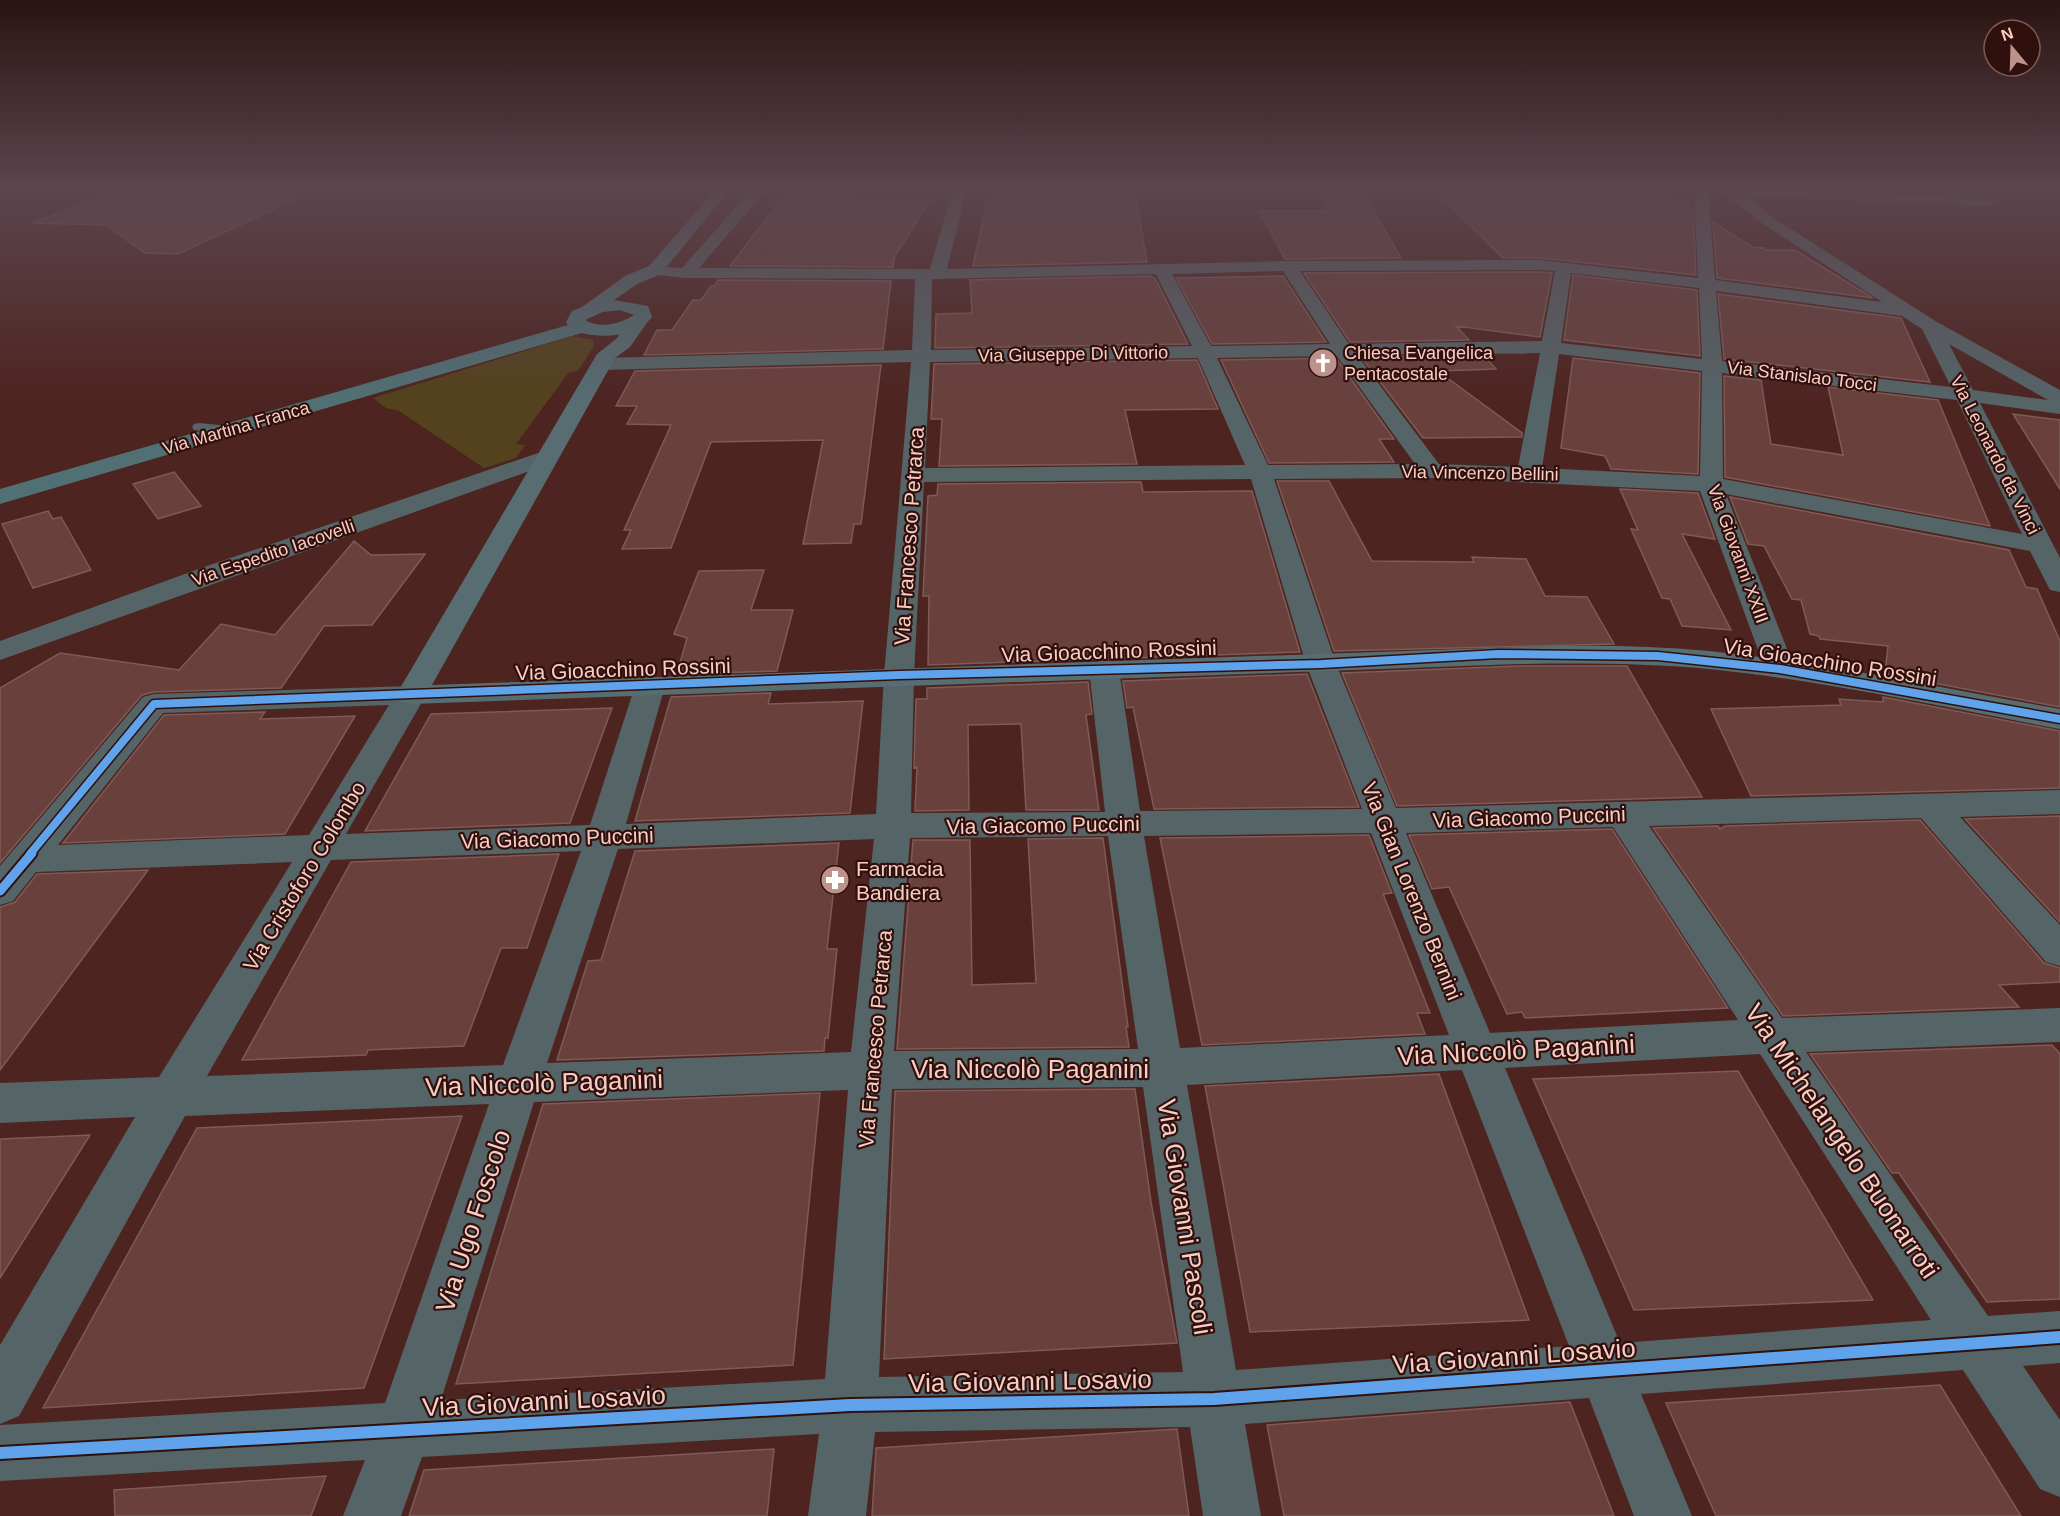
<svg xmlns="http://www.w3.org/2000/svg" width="2060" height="1516" font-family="Arial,sans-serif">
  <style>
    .green { fill: #54411e }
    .building { fill: #69403c; stroke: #7d5b57; stroke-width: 1.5 }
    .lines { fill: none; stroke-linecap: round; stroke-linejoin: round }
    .lane { fill: #556467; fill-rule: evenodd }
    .street { fill: #556467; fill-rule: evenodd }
    .secondary { fill: #576d71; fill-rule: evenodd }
    .primary { fill: #517074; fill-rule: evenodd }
    .cycleway-far2-casing { stroke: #30100c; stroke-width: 11 }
    .cycleway-far1-casing { stroke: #30100c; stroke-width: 13 }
    .cycleway-casing { stroke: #30100c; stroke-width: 16 }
    .cycleway-far2 { stroke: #60a3ed; stroke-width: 8 }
    .cycleway-far1 { stroke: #60a3ed; stroke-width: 9 }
    .cycleway { stroke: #60a3ed; stroke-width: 12 }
    .labels { text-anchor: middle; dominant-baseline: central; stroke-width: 4.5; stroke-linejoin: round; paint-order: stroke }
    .far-poi-label { font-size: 18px; fill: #facdc4; stroke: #30100c; text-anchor: start }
    .far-street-label { font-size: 18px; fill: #facdc4; stroke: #30100c }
    .street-label { font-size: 21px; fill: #facdc4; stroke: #30100c }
    .poi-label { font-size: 21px; fill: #facdc4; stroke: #30100c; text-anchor: start }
    .near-street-label { font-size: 26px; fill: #facdc4; stroke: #30100c }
  </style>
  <rect width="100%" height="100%" fill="#4d2420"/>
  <path class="green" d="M573 336 593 340 594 346 578 371 569 372 516 444 525 445 516 458 484 468 399 411 386 408 373 398Z"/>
  <path class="building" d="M123 188H170L296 195 287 199H296L178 254 145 253 106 225 33 223Z
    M1432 188H1659L1693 209 1696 275 1540 258H1503Z
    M1314 189H1361L1401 258 1285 259 1260 211H1329Z
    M1096 193 1135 194 1147 262 973 266 987 201H991L993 195 1096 196Z
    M782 198 786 197 930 200 894 258 893 267 730 266Z
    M1713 222 1752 247 1764 248 1765 250H1795L1873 298 1717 278Z
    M1304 273 1540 272 1552 273 1540 337 1456 326 1469 340 1350 342Z
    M1573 275 1697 290 1700 356 1564 340Z
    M1149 276 1155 278 1188 344 935 348 936 314 972 313 970 280Z
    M1283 276 1326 342 1212 344 1176 278Z
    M718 280 891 281 883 349 644 355 657 330H672L693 300H701L711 286H714Z
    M1718 294 1901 318 1930 382 1724 359Z
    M1484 356 1496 369 1438 371 1522 433V437L1423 438 1361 357Z
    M1336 358 1394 439H1379L1394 462 1269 463 1221 360Z
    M1573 358 1700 373 1698 474 1611 469 1605 456 1561 448Z
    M1197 360 1218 409 1125 410 1137 464 939 466 942 419H931L934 364Z
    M881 365 861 524H854L851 543 803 544 823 440 711 442 671 548 622 549 631 530H624L671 425 627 424 637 406H616L635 371Z
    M1724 376 1761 380 1771 444 1843 455 1828 387 1938 400 1990 526 1725 477Z
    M2013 414 2060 420V489Z
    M174 472 201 506 158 519 133 484Z
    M1277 481H1329L1372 561 1474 562 1472 557 1526 559 1545 596 1587 597 1614 644 1334 651Z
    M1141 482 1143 492 1252 491 1300 652 928 665 929 596H923L928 496 937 495 938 484Z
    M1620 489 1698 493 1715 539 1682 534 1731 630 1682 626 1670 599 1662 598 1631 529 1638 530Z
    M1730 497 2009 550 2026 587 2037 589 2060 641V707L1885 674 1888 646 1820 639 1819 636 1810 634 1801 600 1792 599 1764 546 1748 544Z
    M48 511 53 519 61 517 91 570 33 588 2 524Z
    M354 541 371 555 425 554 372 625 324 626 281 688 154 692 142 695 0 863V688L60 653 179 670 221 624 275 635Z
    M764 570 751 610H793L777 671 677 674 687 638 674 634 699 571Z
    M1518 666H1627L1702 797 1397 806 1342 673Z
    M1307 674 1359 807 1154 809 1133 707 1127 708 1123 681Z
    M1088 682 1092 714 1086 715 1099 810H1026L1021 724 968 725 969 810 915 811 917 767 914 768 916 699H927V688Z
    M771 693 768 704 863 701 850 813 635 821 671 697Z
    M1883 697 2060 731V788L1751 796 1711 709 1841 705 1839 699 1883 702Z
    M612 708 570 823 365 831 431 714Z
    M265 712 260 719 355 716 285 834 63 843 164 715Z
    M2060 816V922L1965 819Z
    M1920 820 2044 963 2060 968V982L1999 985 2019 1007 1783 1016 1653 828 1718 826 1720 829 1725 826Z
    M1612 829 1728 1008 1525 1018 1522 1012 1507 1014 1449 887 1432 889 1409 835Z
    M1369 835 1392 893 1383 894 1430 1013H1417L1425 1034 1202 1045 1160 838Z
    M1103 838 1128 1027H1126L1129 1047 897 1049 913 840H970L972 985 1036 983 1028 839Z
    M839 843 827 949H837L828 1038H825L824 1051 557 1060 588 961 601 960 635 851Z
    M559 854 527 948H501L464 1046 368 1050 366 1055 242 1060 351 862Z
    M148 870 0 1070V907L15 902 37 874Z
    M2052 1045 2060 1054V1299L1987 1302 1899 1173H1892L1810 1054Z
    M1738 1071 1873 1300 1634 1310 1533 1079Z
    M1439 1074 1529 1320 1250 1332 1205 1086Z
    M1135 1089 1151 1202 1177 1343 884 1359 895 1091Z
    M820 1093 793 1365 456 1384 543 1104Z
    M462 1116 364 1388 43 1408 197 1128Z
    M90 1135 0 1278V1139Z
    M1940 1385 2021 1516H1716L1666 1403Z
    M1570 1402 1614 1516H1284L1267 1425Z
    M1177 1429 1189 1516H872L876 1448Z
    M774 1449 767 1516H409L424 1470Z
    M326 1476 311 1516H115L114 1490Z"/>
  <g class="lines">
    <path class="lane" d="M199 423 229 426 236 430 229 434 194 430 192 427 194 424Z"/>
    <path class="street" d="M753 188H768L699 268 930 269 953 188H967L947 269 1288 261 1540 260 1698 278 1694 188H1708L1715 280 1882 302 1759 221 1725 194 1721 188 1994 199 1996 202 1989 206 1746 196 1769 215 1937 322 2060 390V414L1980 403 2060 558V592L2050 590 2030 551 1726 494 1795 669 1791 675 1780 678 1769 675 1765 669 1700 491 1432 478 1274 479 1336 664 1396 808 2060 790V814L1960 817 2060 925V966L2046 962 1921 818 1649 826 1782 1018 2060 1008V1042L1806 1052 1988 1316 2060 1311V1363L2023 1366 2060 1420V1497L2040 1489 1963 1370 1641 1394 1692 1516H1634L1589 1398 1245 1424 1261 1516H1203L1190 1427 875 1432 866 1516H808L819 1434 422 1457 401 1516H343L365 1460 0 1481V1425L385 1403 489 1104 185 1116 19 1416 0 1424V1345L135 1117 0 1123V1083L159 1077 292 862 36 872 13 901 0 905V866L143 697 154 694 411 686 422 688 426 695 346 834 590 825 635 686 639 679 650 677 661 679 665 686 626 824 876 814 884 675 911 362 602 370 595 368 592 364 595 360 602 358 912 350 915 279 686 278 649 274 647 270 649 266 682 268ZM1540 270 1555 271 1542 341 1349 344 1300 271ZM1283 271 1330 344 1211 346 1172 274ZM1571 273 1699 288 1702 359 1561 343ZM1156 274 1192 346 931 350 932 279ZM1716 291 1902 316 1922 329 1951 387 1722 361ZM1949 344 2048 400 1973 390ZM1540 353 1518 467 1439 464 1357 355ZM1559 354 1702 371 1700 476 1542 468ZM1337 356 1415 464 1268 465 1217 358ZM1198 358 1245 465 925 468 930 362ZM1722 373 1957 400 2022 534 1723 479ZM1251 479 1306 664 1362 809 1140 811 1119 669 1115 663 1104 660 1093 663 1089 669 1105 812 911 813 914 675 924 482ZM389 705 309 835 58 845 163 713ZM1613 827 1738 1020 1490 1033 1406 833ZM1371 833 1449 1035 1180 1048 1144 836ZM1108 836 1138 1049 894 1051 910 838ZM874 839 851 1052 547 1063 618 849ZM581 851 503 1065 207 1076 331 860ZM1760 1054 1931 1320 1620 1343 1505 1068ZM1462 1070 1569 1346 1236 1370 1187 1085ZM1143 1087 1183 1372 879 1377 892 1089ZM848 1090 825 1379 441 1400 534 1102Z
      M547 450 555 452 558 457 555 462 0 660V641L207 566Z"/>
    <path class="secondary" d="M639 315 645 317 648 321 630 347 615 358 432 685 1518 647C1582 645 1645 645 1709 651 1827 663 1943 688 2060 709V729C1944 707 1827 681 1709 669 1645 663 1582 663 1518 664L411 704 400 702 396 695 597 354 616 339 633 317Z"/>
    <path class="primary" d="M717 188H731L661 274 637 284 614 300 648 306 652 317C638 336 603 339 582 333L0 504V489L568 325 566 322 572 311 582 307 625 276 649 266ZM620 310 634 315C620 324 600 329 585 320L603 312Z"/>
    <g class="cycleway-far2-casing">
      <path id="cycleway-far2" d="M30 854 154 704 899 675 1321 664 1498 654 1658 656 1780 669 2060 719"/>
    </g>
    <g class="cycleway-far1-casing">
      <path id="cycleway-far1" d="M0 891 32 853"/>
    </g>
    <g class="cycleway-casing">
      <path id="cycleway" d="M0 1453 850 1405 1214 1399 2060 1337"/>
    </g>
    <use href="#cycleway-far2" class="cycleway-far2"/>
    <use href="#cycleway-far1" class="cycleway-far1"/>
    <use href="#cycleway" class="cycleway"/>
  </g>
  <linearGradient id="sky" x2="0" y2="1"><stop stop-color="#2a1412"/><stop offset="0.47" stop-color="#5c454e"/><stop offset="1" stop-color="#5c454e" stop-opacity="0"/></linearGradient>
  <rect width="2060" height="400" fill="url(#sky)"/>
  <defs>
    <g id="church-disc" transform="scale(1.5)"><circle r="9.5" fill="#bd928b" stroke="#30100c"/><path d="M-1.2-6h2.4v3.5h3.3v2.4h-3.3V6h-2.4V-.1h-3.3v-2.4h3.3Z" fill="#fff"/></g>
    <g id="pharmacy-disc" transform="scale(1.5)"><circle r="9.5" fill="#bd928b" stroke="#30100c"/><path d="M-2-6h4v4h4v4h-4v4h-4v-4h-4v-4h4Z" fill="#fff"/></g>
  </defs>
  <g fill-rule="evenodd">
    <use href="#church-disc" x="1323" y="363"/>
    <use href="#pharmacy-disc" x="835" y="880"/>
  </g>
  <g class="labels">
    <g class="far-poi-label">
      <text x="1344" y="353">Chiesa Evangelica<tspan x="1344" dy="21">Pentacostale</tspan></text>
    </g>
    <g class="far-street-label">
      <text transform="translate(1073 354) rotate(-1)">Via Giuseppe Di Vittorio</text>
      <text transform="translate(1802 376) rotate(7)">Via Stanislao Tocci</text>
      <text transform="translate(236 428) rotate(-16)">Via Martina Franca</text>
      <text transform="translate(1995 455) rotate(63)">Via Leonardo da Vinci</text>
      <text transform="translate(1480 473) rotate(1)">Via Vincenzo Bellini</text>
      <text transform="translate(273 553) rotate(-19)">Via Espedito Iacovelli</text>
      <text transform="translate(1738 554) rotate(70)">Via Giovanni XXIII</text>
    </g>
    <g class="street-label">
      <text transform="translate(909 536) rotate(-86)">Via Francesco Petrarca</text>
      <text transform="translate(1109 651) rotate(-2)">Via Gioacchino Rossini</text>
      <text transform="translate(1830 662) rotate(9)">Via Gioacchino Rossini</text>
      <text transform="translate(623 669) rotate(-2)">Via Gioacchino Rossini</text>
      <text transform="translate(1529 817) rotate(-2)">Via Giacomo Puccini</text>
      <text transform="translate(1043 825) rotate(-1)">Via Giacomo Puccini</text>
      <text transform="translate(557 838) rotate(-2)">Via Giacomo Puccini</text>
      <text transform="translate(304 876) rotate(-59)">Via Cristoforo Colombo</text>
      <text transform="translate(1412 891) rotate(68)">Via Gian Lorenzo Bernini</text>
      <text transform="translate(875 1039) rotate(-85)">Via Francesco Petrarca</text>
    </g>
    <g class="poi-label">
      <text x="856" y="868">Farmacia<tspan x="856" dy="24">Bandiera</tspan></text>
    </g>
    <g class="near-street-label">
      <text transform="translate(1516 1050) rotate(-3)">Via Niccolò Paganini</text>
      <text x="1030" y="1069">Via Niccolò Paganini</text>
      <text transform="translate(544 1083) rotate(-2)">Via Niccolò Paganini</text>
      <text transform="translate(1842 1141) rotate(56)">Via Michelangelo Buonarroti</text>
      <text transform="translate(1185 1217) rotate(81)">Via Giovanni Pascoli</text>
      <text transform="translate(473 1221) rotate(-72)">Via Ugo Foscolo</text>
      <text transform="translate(1514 1356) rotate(-4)">Via Giovanni Losavio</text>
      <text transform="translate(1030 1381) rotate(-1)">Via Giovanni Losavio</text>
      <text transform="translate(544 1401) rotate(-3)">Via Giovanni Losavio</text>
    </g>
  </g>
  <g transform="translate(2012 48) rotate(341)"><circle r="28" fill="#30100c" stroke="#815c56" stroke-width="1.5"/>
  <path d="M0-4.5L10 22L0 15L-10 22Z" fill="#bd928b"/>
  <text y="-9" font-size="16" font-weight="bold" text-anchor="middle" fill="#facdc4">N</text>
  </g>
</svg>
